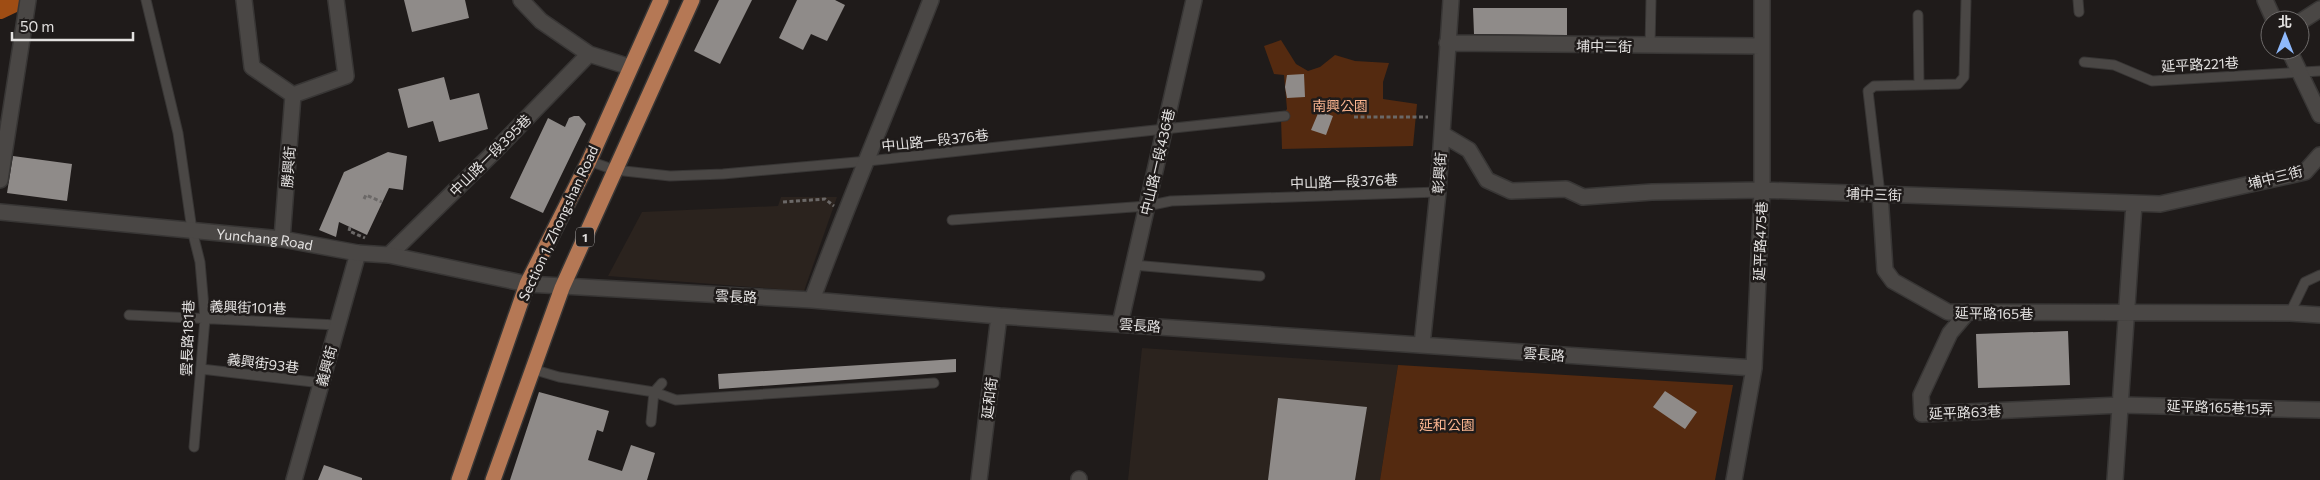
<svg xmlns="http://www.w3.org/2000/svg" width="2320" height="480" font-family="Commissioner,'Noto Sans TC',sans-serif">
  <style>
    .built { fill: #2b231e }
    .green { fill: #542a10 }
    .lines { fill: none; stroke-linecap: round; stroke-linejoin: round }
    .canal { stroke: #9f4d14; stroke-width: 18 }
    .building { fill: #8f8b89 }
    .lane-casing { stroke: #383635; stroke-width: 11 }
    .street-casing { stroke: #383635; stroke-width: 18 }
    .secondary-casing { stroke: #383635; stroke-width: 18 }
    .primary-casing { stroke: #383635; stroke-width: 18 }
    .path { stroke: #6b6867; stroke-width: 3; stroke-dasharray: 4 2.5; stroke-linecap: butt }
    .lane { stroke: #4a4745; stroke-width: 9 }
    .street { stroke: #4a4745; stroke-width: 15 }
    .secondary { stroke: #4a4745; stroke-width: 15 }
    .primary { stroke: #b57855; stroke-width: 15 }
    .labels { text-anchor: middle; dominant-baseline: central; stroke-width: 5; stroke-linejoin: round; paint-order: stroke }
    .shield { fill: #1f1b1a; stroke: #a8a6a5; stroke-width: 1 }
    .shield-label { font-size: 12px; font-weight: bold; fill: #e3e1e0 }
    .street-label { font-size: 14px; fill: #e3e1e0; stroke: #1f1b1a }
    .park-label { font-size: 14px; fill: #f8b38f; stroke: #1f1b1a }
  </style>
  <rect width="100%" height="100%" fill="#1f1b1a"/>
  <path class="built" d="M781 197H837L804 291 608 276 642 212 778 206Z
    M1142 348 1398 365 1380 480H1128Z"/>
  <path class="green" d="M1281 40 1296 64 1308 71 1320 67 1335 55 1355 61 1389 63 1383 82V99L1417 104 1413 146 1282 149 1281 118 1287 109 1284 75 1274 74 1264 46Z
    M1398 365 1733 385 1715 480H1380Z"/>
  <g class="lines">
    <path class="canal" d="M0 10 21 0"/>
  </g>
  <path class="building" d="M404 0H465L469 18 412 32Z
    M719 0H752L720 64 694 51Z
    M797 0H835L845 5 827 41 811 34 803 50 779 38Z
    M1473 8H1567V35L1474 34Z
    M1304 74 1305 97 1287 98 1285 87 1287 75Z
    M444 77 450 100 479 93 488 129 439 142 433 121 408 128 398 89Z
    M1319 111 1333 116 1326 135 1311 130Z
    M574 116H579L586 124 543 213 510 198 548 118 565 127 569 118Z
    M388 152 407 156 403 190 389 188 367 235 339 222 336 237 319 230 344 172Z
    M13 156 72 164 67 201 7 193Z
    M2068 331 2070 385 1978 388 1976 334Z
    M956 359V372L719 389 718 374Z
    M1665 391 1697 412 1685 429 1653 407Z
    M539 392 609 411 603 432 597 430 588 460 622 471 631 445 655 453 647 480H510Z
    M1278 398 1367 407 1355 480H1268Z
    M324 465 362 478V480H318Z"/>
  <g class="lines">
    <g class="lane-casing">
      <path id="lane" d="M146 0 178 133 192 230 200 262 205 319 194 447
        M2078 0 2079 12
        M1918 15 1919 85
        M1650 46 1651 0
        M2084 62 2114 65 2152 81 2320 71
        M589 161 615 170 670 176 723 174 868 161 1285 116
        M1880 194 1868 91 1874 86 1958 84 1964 77 1966 1
        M952 220 1147 206 1171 201 1438 192
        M1133 265 1260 276
        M2290 313 2305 282 2320 275
        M129 315 337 325
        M201 369 322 383
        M532 369 559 377 654 392 651 422
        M662 383 654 392 676 400 934 383"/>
    </g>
    <g class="street-casing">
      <path id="street" d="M244 0 252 67 293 95
        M521 0 541 21 589 54 630 67
        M2265 0 2274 20
        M2300 22 2320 9
        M1447 43 1762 46
        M2289 50 2320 115
        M293 95 346 76 336 0
        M1442 134 1469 150 1487 180 1511 191 1566 189 1583 197 1652 192 1762 190 2160 204 2305 172 2320 155
        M0 180 28 0
        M1880 194 1885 270 1893 281 1948 312 2290 313 2320 315
        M282 239 293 95
        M389 255 493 153 589 54
        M527 284 812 300 999 316 1754 368
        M812 300C849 199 892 100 931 0
        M1967 313 1950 333 1921 395 1922 414 2121 405 2320 410
        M1120 324 1194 0
        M1422 345 1438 192 1451 0
        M294 480 358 253
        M979 480 999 316
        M1079 480V479
        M1734 480 1754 368 1762 190V0
        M2115 480 2134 204"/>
    </g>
    <g class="secondary-casing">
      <g id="secondary">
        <path id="s1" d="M0 212 282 239 358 253 389 255 527 284"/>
      </g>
    </g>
    <g class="primary-casing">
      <path id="primary" d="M459 480 527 284 589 161 661 0
        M493 480 562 288 692 0"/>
    </g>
    <path class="path" d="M1354 117H1428
      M364 199 366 195 382 202
      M783 202 825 199 834 206
      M350 227 349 231 365 238"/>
    <use href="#lane" class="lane"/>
    <use href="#street" class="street"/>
    <use href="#secondary" class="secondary"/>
    <use href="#primary" class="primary"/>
  </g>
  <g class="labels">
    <rect class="shield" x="576" y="227.5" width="18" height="19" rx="4"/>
    <g class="shield-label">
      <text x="585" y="237">1</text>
    </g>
    <g class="street-label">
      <text transform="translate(1604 46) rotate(1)">埔中二街</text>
      <text transform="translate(2200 64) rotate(-3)">延平路221巷</text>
      <text transform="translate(935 140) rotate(-6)">中山路一段376巷</text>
      <text transform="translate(490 155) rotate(-45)">中山路一段395巷</text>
      <text transform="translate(1157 162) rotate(-77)">中山路一段436巷</text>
      <text transform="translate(288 167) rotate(-86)">勝興街</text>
      <text transform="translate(1439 173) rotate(-86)">彰興街</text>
      <text transform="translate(2275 177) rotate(-14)">埔中三街</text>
      <text transform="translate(1344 181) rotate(-2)">中山路一段376巷</text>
      <text transform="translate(1874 194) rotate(2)">埔中三街</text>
      <text transform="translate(558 223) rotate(-65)">Section 1, Zhongshan Road</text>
      <text stroke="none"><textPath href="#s1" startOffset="266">Yunchang Road</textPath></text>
      <text transform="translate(1760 241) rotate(-88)">延平路475巷</text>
      <text transform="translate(736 296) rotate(3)">雲長路</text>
      <text transform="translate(248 307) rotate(2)">義興街101巷</text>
      <text transform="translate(1994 313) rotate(1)">延平路165巷</text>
      <text transform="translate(1140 325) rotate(4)">雲長路</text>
      <text transform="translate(187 338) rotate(-88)">雲長路181巷</text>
      <text transform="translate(1544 354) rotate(4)">雲長路</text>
      <text transform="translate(263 363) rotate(7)">義興街93巷</text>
      <text transform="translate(326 366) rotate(-75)">義興街</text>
      <text transform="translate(989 398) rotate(-83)">延和街</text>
      <text transform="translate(2220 407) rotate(2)">延平路165巷15弄</text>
      <text transform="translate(1965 412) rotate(-2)">延平路63巷</text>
    </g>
    <g class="park-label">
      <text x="1340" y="105">南興公園</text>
      <text x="1447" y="424">延和公園</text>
    </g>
  </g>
  <g transform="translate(2285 35)"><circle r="24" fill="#1f1b1a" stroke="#6d6a69"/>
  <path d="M0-4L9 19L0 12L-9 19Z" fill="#8eb9fc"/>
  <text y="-8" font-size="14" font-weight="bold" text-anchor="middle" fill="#e3e1e0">北</text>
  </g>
  <path d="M12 32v8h121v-8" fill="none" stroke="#e3e1e0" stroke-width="2.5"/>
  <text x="20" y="32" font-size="15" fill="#e3e1e0" stroke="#1f1b1a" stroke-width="4" paint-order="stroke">50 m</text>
</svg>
